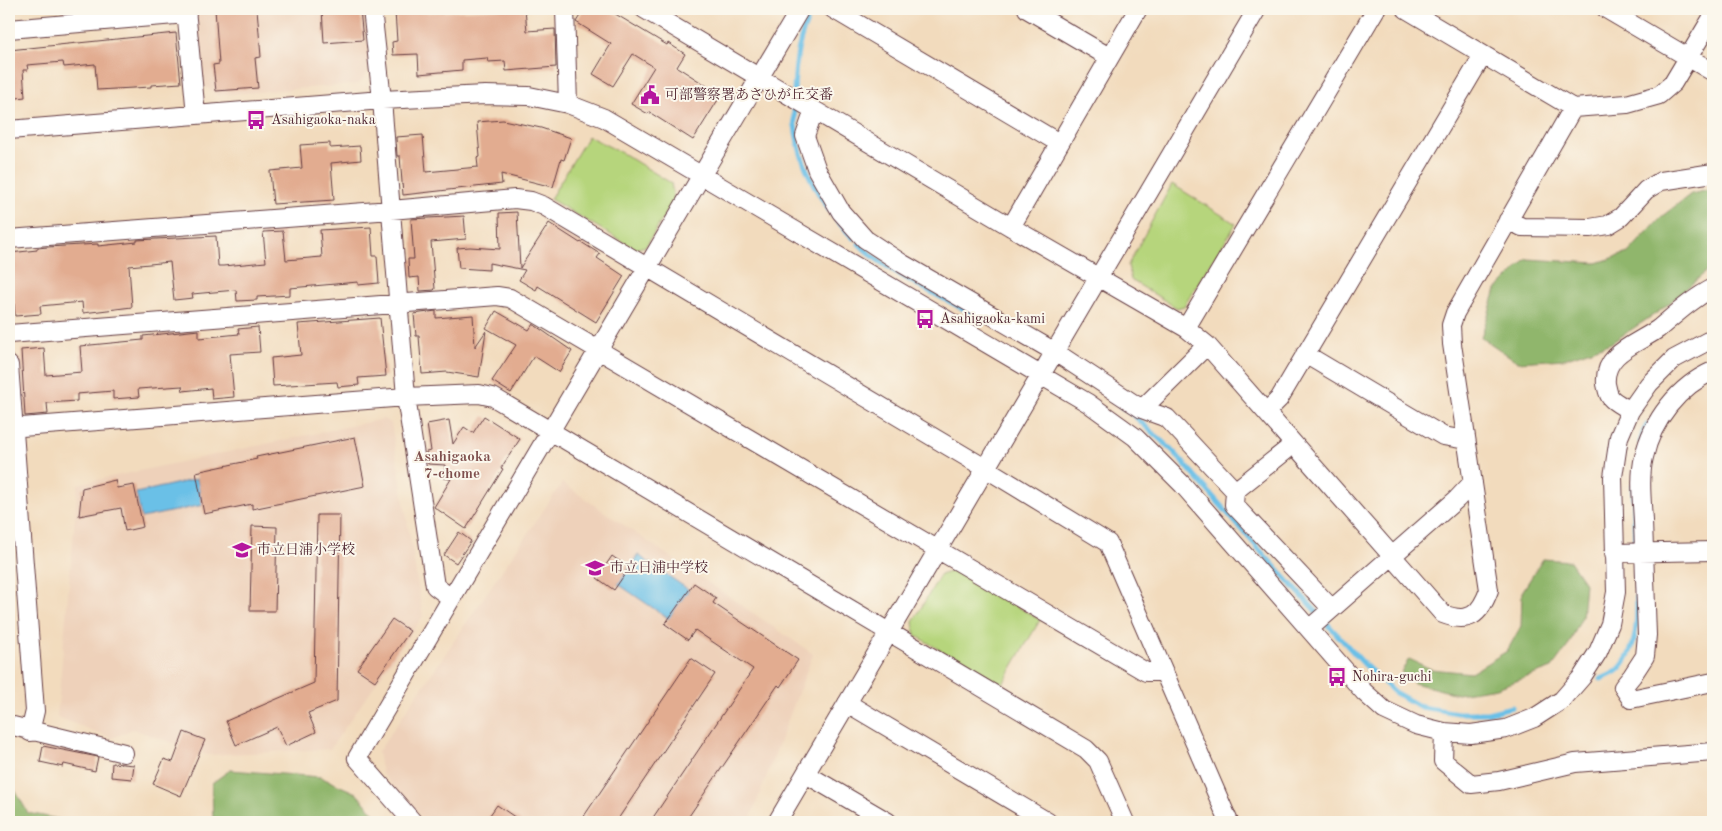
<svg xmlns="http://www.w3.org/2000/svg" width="1722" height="831" font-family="'Old Standard TT','Noto Serif JP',serif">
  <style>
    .built { fill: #eed1ba }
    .green { fill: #b6d57c; stroke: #807a54 }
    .forest { fill: #90b66c; stroke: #6d6a4c }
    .water { fill: #6ac0e7; stroke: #5a7089 }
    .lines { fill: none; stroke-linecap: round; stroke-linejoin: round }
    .stream { stroke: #6ac0e7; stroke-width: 5 }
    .building { fill: #e2ac90 }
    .minor-casing { stroke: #633b41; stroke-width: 20 }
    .minor { stroke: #fff; stroke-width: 18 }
    .labels { text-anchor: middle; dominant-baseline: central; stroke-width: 4; stroke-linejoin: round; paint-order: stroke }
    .poi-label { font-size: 14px; fill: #4a1f2b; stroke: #fbf7ec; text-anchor: start }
    .neighbourhood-label { font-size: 15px; font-weight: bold; fill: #7f504e; stroke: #fbf7ec }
  </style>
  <rect width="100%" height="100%" fill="#fbf7ec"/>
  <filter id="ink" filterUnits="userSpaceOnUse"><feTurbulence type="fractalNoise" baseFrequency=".02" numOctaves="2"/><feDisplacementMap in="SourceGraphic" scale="10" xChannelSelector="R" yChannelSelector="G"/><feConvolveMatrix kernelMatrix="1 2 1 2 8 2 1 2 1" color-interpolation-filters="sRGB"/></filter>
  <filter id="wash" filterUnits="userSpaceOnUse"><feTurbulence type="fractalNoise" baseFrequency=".0096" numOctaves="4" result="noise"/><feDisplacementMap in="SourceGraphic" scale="20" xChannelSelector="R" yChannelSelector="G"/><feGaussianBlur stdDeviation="1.12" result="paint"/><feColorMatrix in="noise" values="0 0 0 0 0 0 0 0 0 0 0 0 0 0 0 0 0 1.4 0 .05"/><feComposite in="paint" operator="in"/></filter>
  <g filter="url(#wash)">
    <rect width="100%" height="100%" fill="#f2dbbd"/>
    <path class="built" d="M196 9H366L371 68 359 84 218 95 201 84Z
      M383 419 391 423 423 616 330 749 207 755 133 729 112 738 57 717 78 484Z
      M562 483 813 654 749 822H426L382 774 378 752Z"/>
    <path class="green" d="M588 136 622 153 671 183 674 200 646 246 635 249 550 199Z
      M1172 184 1236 224 1184 306 1177 308 1131 280 1128 265Z
      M956 570 1040 620 1001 687 915 635 913 622 940 575Z"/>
    <path class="forest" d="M1713 189V266L1661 310 1611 343 1564 359 1518 362 1481 337 1496 290 1527 259 1597 263 1628 253 1661 217 1691 194Z
      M1543 559 1570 561 1585 583 1582 617 1568 646 1552 668 1497 688 1457 694 1414 683 1401 672 1409 659 1431 669 1471 673 1507 651 1521 626 1522 592Z
      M230 770 320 777 356 793 382 822H209L213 819 212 783Z
      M9 780 28 813 73 822H9Z"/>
    <path class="water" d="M197 479 203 505 141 518 136 493Z
      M638 555 689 590 669 619 618 584Z"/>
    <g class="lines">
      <path class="stream" d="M794 93C795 63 798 36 813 9
        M794 101C792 153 817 202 853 238
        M859 244C889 274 938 295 975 315
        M1705 366 1713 362
        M1112 400 1133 415 1174 452 1257 547 1365 665 1394 692 1421 707 1458 713H1487L1512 707
        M1640 442 1643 432 1647 425
        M1633 485 1635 548
        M1601 679C1607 676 1614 674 1618 670 1643 646 1636 601 1636 569"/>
    </g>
    <g id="blocks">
      <path class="building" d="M215 9H257L261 57 255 58 258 88 216 91 213 65 219 64Z
        M322 9H360L363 40 324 43Z
        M500 9H525L527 31 555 29 556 67 506 71 505 61 488 62 487 58 462 60V70L419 74 418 54 393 55 392 42 397 41 395 12 420 11V13Z
        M584 9H607L667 45 668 43 685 54 677 67 721 95 693 140 649 112 648 114 631 104 654 67 633 54 613 86 593 74 611 44 576 22Z
        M176 33 181 83 151 85V87L97 90 95 64 64 67 63 62 27 65 28 70H23L25 97 9 99V50Z
        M503 120 541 128 571 138 564 160 561 159 553 187 501 174 502 184 403 195 400 156H397L396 137 423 135 426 172 478 167 477 158 480 157 477 122Z
        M330 143V148L360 146 361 160 331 163 334 200 273 204 270 171 302 168 300 145Z
        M517 212 520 268 549 223 580 243 581 242 600 254 597 258 624 276 596 322 538 286 536 290 519 280 525 270 489 263V270L459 268 457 248 470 247 500 249 499 213Z
        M464 216 466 239 431 242 435 289 434 290 420 291 419 277 409 278 408 259H414L411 219Z
        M371 227 373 256H377L379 283 358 285V282L290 288V295L257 297V300L237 301 236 290 192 294 193 298 174 300 170 262 129 266 132 307 83 313 82 302 40 306 41 314 15 316 10 253 37 250V248L48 247 98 244V246L137 242V240L216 236 218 266H223L266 262 263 232 283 231 286 260 322 257 320 230Z
        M436 311V318L473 315 475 347 486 331 479 377 447 372 422 374 419 336H416L414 314Z
        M496 311 529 330 533 324 572 351 559 372 534 356 511 393 492 381 516 345 486 328Z
        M380 318 386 376 358 378 359 385 338 387 337 382 273 386 271 358 301 355 298 324Z
        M258 327 260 352 230 354 234 397 212 399 211 388 183 391 182 386 138 389 139 397 113 399V391L77 394V401L47 403 48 414 25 416 21 350 44 348 46 375 82 372 80 346 143 340V336L199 330V338L239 334 238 329Z
        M484 416 520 439 501 468 503 469 466 529 434 507 451 479 443 478 445 465 428 464 426 452 431 451 427 424 449 420 453 444 464 427 473 433Z
        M355 437 365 486 252 509V504L204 514 196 472 257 459 256 457Z
        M115 480 117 488 134 485 143 527 125 531 121 508 79 516 82 488Z
        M317 515H340L337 701 308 713 316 732 286 746 277 727 236 745 226 721 314 683Z
        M252 526 277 527 275 611H250Z
        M459 532 471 541 456 563 444 555Z
        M612 556 629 568 614 590 597 578Z
        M694 583 716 598 713 603 798 660 780 687 778 685 685 822H650L753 669 695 630 688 640 665 624Z
        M392 619 410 631 375 681 357 669Z
        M691 658 715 674 616 822H594L584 816Z
        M184 732 205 740 181 796 153 784 164 759 173 762Z
        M43 746 98 757 95 771 64 764 63 767 40 762Z
        M112 763 134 765 132 779 111 777Z
        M497 805 522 822H485Z"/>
    </g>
  </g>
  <g filter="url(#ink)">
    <use href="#blocks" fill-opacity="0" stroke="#633b41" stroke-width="1"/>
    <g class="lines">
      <g class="minor-casing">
        <path id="minor" d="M186 9 196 115
          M372 9 382 100 406 397 435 586 451 598
          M565 9 568 104
          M644 9 1011 227 1186 328 1207 345 1443 614C1469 624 1480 615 1489 590L1452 344 1451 325 1455 313 1573 108
          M833 9 1059 143
          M1027 9 1109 57
          M1406 9 1573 108 1627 104 1659 95 1673 83 1713 16
          M1606 9 1713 72
          M9 29 187 14
          M814 110 805 136 817 170 841 212 865 239 903 264 1055 352 1142 409 1167 418 1235 491 1234 505 1332 609
          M9 130 382 100 485 95 529 96 568 104 604 118 1088 403 1135 437 1183 485 1364 692 1384 710 1416 725 1444 732 1471 734 1506 729 1534 718 1562 700 1582 677 1598 652 1610 624 1616 592 1613 477 1619 437 1630 411 1649 384 1674 359 1708 341 1713 339
          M1508 220 1522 227 1590 228 1608 225 1621 217 1646 190 1661 181 1713 173
          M1011 227 1138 9
          M9 239 391 210 515 199 531 201 544 206 985 468 1108 543 1229 822
          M1186 328 1376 9
          M9 334 497 296 510 298 1146 672H1163
          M1305 354 1443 436 1466 440
          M9 365 35 711 30 732
          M1713 371C1679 386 1652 420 1644 457 1639 477 1642 501 1643 521 1644 559 1646 597 1647 635L1645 656 1632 676 1623 687 1631 699 1713 682
          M1142 409 1207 345
          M1630 411C1625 407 1615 403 1611 398 1608 395 1607 388 1606 384 1603 353 1637 344 1658 329 1676 314 1692 299 1713 288
          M1266 412 1279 399 1483 55
          M9 428 406 397 479 394 493 397 1086 749 1098 761 1125 822
          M1235 491 1294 444
          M1614 553 1713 551
          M1309 629 1457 499 1473 482
          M847 703 1048 822
          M9 725 124 753
          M1444 732 1443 761 1471 784 1499 781 1575 763 1713 752
          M806 774 888 822
          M413 822 357 758 800 9
          M777 822 1257 9"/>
      </g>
      <use href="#minor" class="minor"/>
    </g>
  </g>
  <defs>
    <g id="civic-bare" transform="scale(1.5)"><path d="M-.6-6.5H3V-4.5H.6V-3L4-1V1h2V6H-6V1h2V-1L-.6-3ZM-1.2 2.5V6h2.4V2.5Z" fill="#b5179e" stroke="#fbf7ec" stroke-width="2.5" paint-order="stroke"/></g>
    <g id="bus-bare" transform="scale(1.5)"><path d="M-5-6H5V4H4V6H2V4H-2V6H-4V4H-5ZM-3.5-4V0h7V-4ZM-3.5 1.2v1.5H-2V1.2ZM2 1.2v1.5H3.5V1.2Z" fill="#b5179e" stroke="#fbf7ec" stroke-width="2.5" paint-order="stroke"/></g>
    <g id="school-bare" transform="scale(1.5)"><path d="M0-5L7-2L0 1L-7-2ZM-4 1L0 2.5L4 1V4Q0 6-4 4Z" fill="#b5179e" stroke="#fbf7ec" stroke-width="2.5" paint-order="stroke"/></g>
  </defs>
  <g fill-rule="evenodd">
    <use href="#civic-bare" x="650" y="95"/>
    <use href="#bus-bare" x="256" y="120"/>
    <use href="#bus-bare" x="925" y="319"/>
    <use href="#school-bare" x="242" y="550"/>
    <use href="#school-bare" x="595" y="568"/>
    <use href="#bus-bare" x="1337" y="677"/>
  </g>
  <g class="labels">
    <g class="poi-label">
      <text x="665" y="95">可部警察署あさひが丘交番</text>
      <text x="271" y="120">Asahigaoka-naka</text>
      <text x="940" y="319">Asahigaoka-kami</text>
      <text x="257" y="550">市立日浦小学校</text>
      <text x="610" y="568">市立日浦中学校</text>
      <text x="1352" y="677">Nohira-guchi</text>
    </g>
    <g class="neighbourhood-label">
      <text x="452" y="457">Asahigaoka<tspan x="452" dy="17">7-chome</tspan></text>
    </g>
  </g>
  <rect width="1722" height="831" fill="none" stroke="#fbf7ec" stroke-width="30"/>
</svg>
